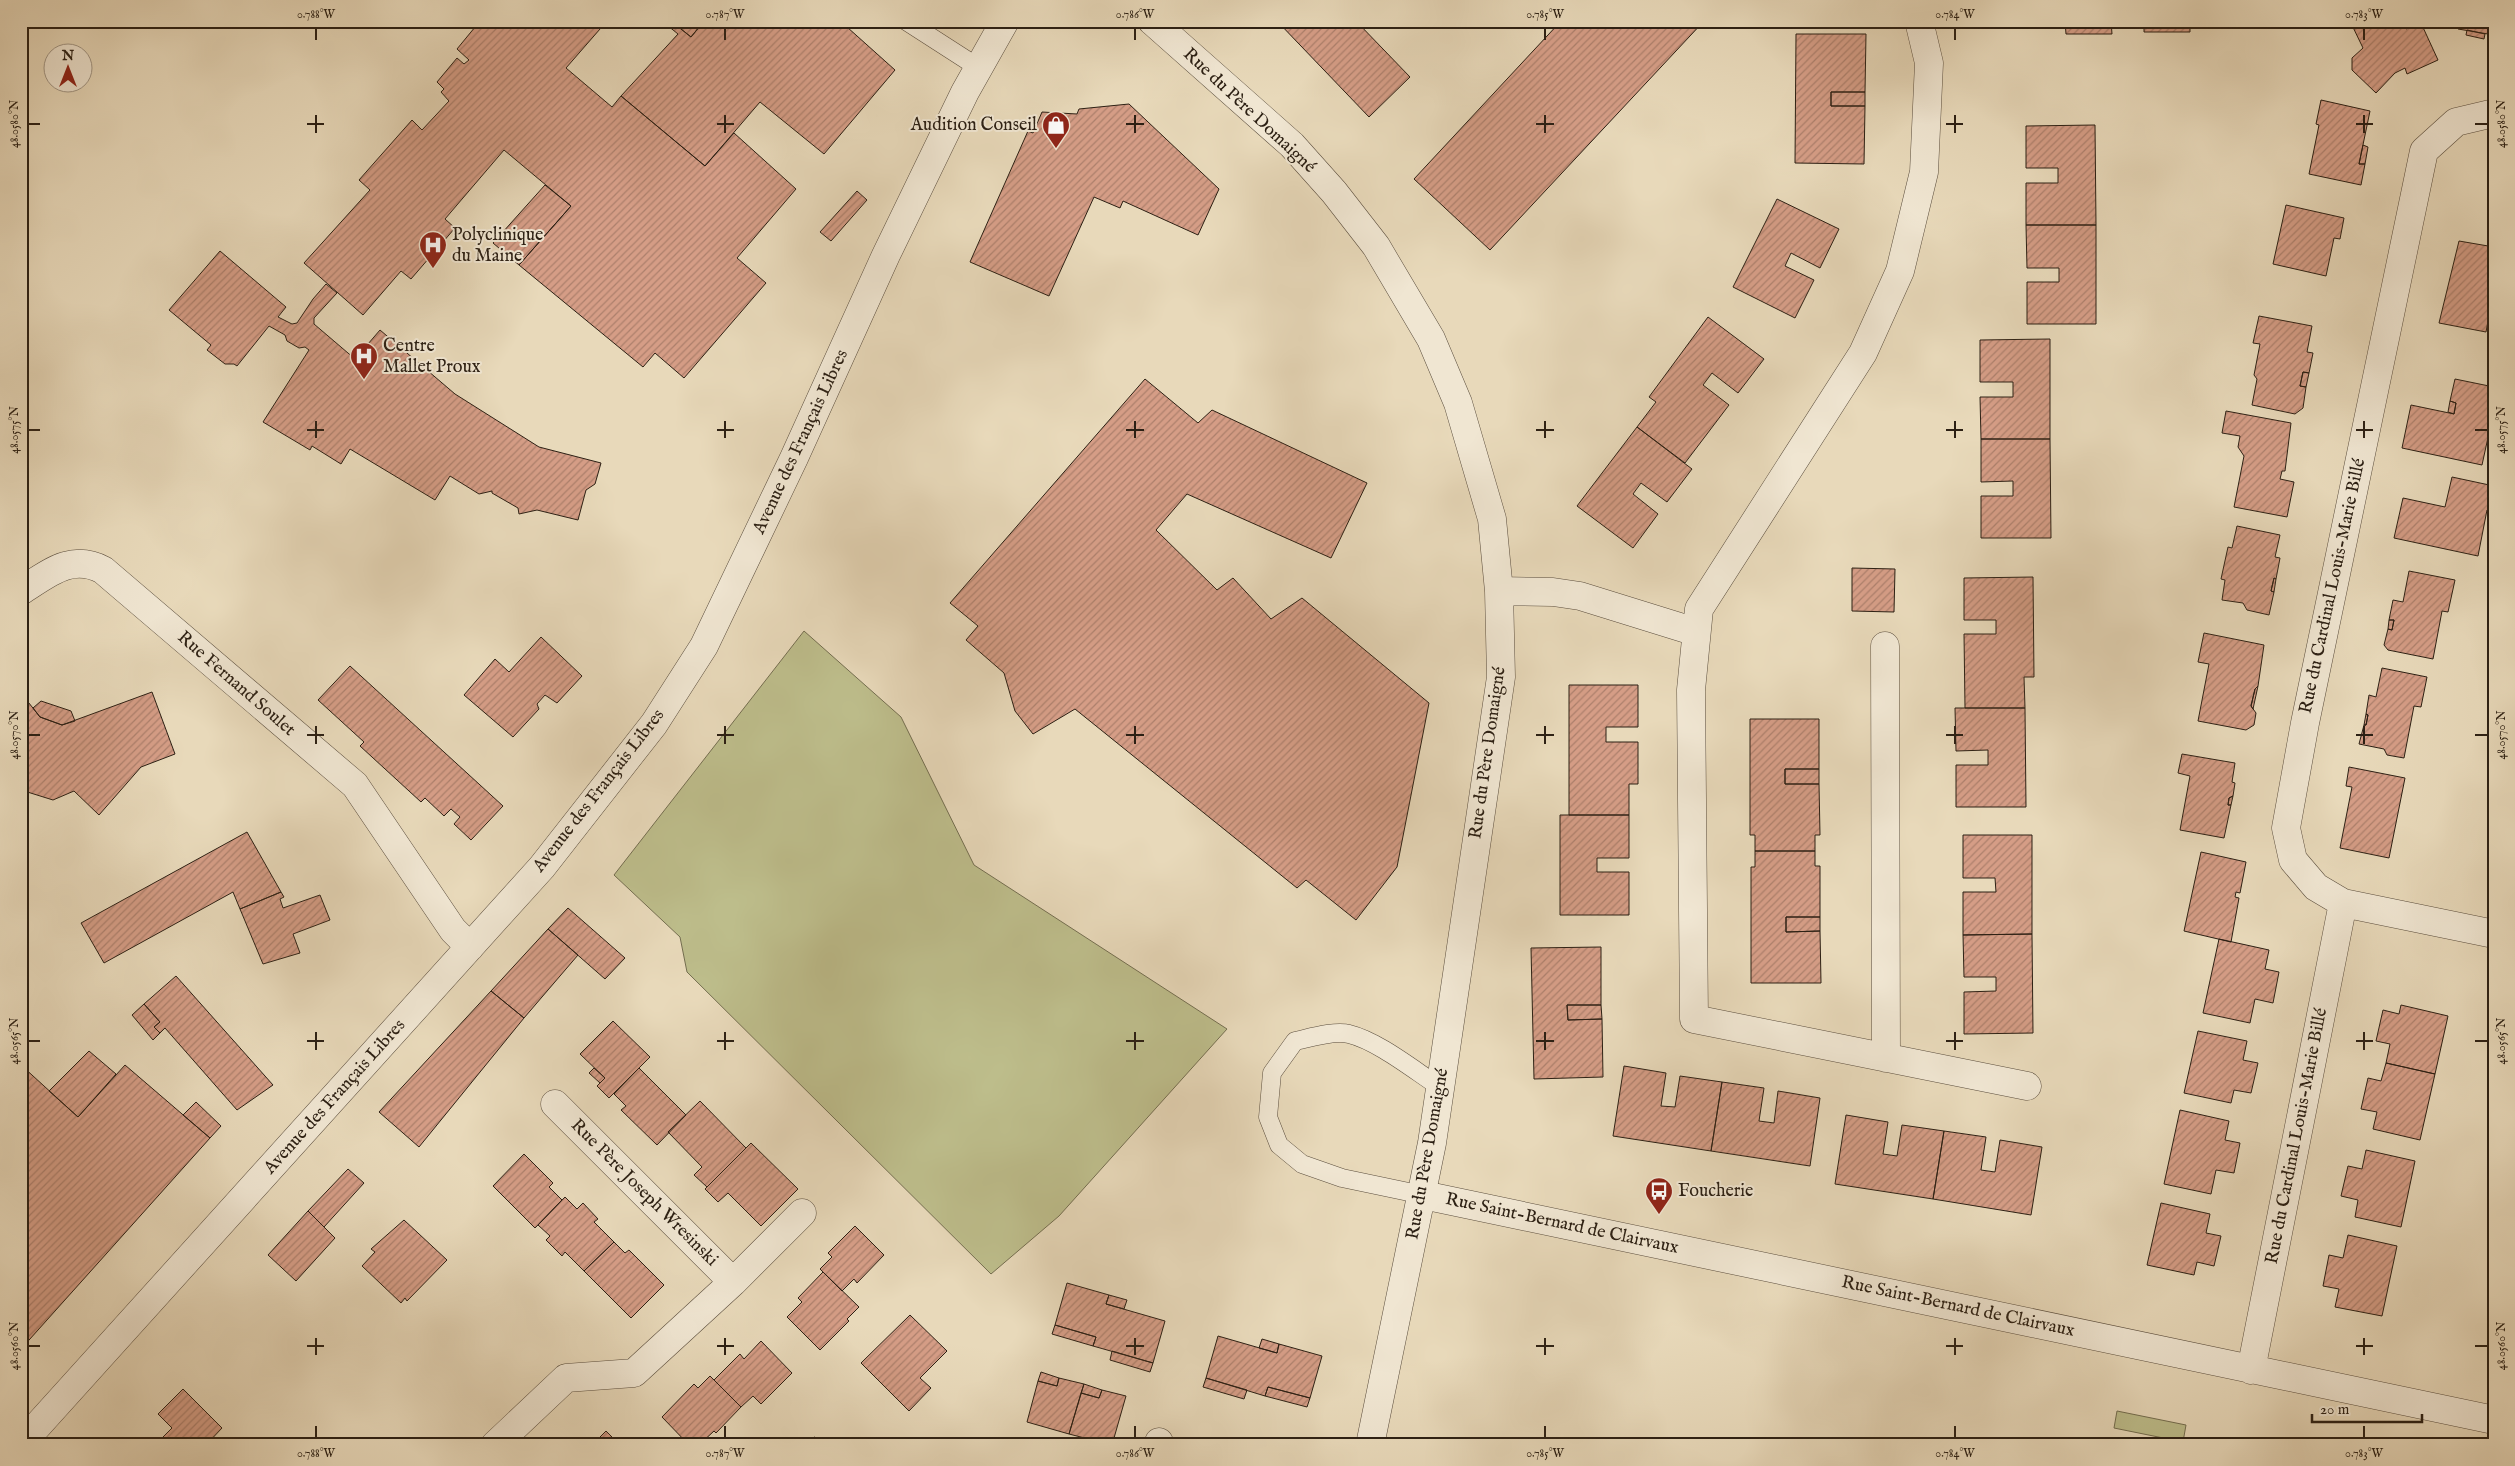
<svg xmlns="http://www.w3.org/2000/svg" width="2515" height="1466" font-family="'IM FELL English',serif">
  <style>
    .grass { fill: #bdbd8b; stroke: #746e50 }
    .building { fill: url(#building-hatch); stroke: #2c2014 }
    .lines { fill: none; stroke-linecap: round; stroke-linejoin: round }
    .lane-casing { stroke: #5b4e3e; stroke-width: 19 }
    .street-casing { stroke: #5b4e3e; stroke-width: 29 }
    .lane { stroke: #f0e6d2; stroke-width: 18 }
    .street { stroke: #f0e6d2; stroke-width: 28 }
    .ticks { fill: none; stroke: #2c2014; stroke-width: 2 }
    .labels { text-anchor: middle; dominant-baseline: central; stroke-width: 4; stroke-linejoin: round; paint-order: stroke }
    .street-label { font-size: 18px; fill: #2c2014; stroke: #f0e6d2 }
    .poi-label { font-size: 18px; fill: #2c2014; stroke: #f0e6d2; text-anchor: start }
    .neatline { fill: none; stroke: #2c2014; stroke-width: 2 }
    .ticks-label { font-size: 12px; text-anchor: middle; fill: #2c2014 }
  </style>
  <defs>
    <pattern id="building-hatch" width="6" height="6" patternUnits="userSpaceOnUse" patternTransform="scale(1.25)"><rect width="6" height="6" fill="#d59d86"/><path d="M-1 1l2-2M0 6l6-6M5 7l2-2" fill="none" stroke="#ad806c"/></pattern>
  </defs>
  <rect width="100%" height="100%" fill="#e8d9ba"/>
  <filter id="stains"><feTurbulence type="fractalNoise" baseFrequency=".004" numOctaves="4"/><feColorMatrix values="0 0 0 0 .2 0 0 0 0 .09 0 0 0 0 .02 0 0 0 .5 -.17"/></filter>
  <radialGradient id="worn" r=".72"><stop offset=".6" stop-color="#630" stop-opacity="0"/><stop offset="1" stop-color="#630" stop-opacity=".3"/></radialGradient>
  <path class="grass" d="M804 631 901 717 974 865 1227 1029 1059 1216 991 1274 687 972 680 937 614 875Z
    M2117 1411 2186 1425 2183 1442 2114 1428Z"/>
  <path class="building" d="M480 21H607L566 68 612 107 621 96 705 166 734 133 796 189 737 258 766 283 684 378 655 353 643 367 519 265 571 206 504 150 445 219 455 228 411 279 401 271 363 315 304 263 370 190 359 180 412 120 422 130 449 101 441 92 444 89 437 82 457 58 464 64 469 60 457 49Z
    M662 21H671L691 37 704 21H852L847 27 895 70 824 154 760 102 705 166 621 96 678 34Z
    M671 21H704L691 37Z
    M1277 21H1356L1410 77 1369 117Z
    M1561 21H1704L1490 250 1414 179Z
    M2065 21H2111L2112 34H2066Z
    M2144 21H2190V32H2144Z
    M2350 21H2402L2406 29 2421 23 2438 60 2407 74 2405 68 2395 73 2376 93 2352 70V58L2363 48Z
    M2453 21H2494V35L2458 29Z
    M2467 30 2485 34 2484 39 2466 35Z
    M1796 34H1866L1865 92H1831V106H1865L1864 164 1795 163Z
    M1831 92H1865V106H1831Z
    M2321 100 2370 111 2359 164H2365L2361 185 2309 174 2319 125 2316 124Z
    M1129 104 1219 189 1198 235 1123 201 1120 208 1094 197 1049 296 970 262 1028 131 1033 133 1042 112 1077 114 1079 109Z
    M2095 125 2096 225H2026V183H2058V168H2026V126Z
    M2363 145 2368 147 2365 164H2359Z
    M545 185 571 206 519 265 493 243Z
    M857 191 867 200 831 241 820 232Z
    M1777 199 1839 229 1820 268 1791 253 1785 266 1814 280 1795 318 1733 287Z
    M2286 205 2344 218 2340 239 2334 238 2326 276 2273 264Z
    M2026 225H2096V324H2027V282H2059V268H2027Z
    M2459 241 2494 247V303L2491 305 2486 332 2439 323Z
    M220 251 286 307 278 317 292 324 297 323 313 299 326 284 337 293 314 318V324L355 359 380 330 455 394 539 447 601 463 595 484 586 490 578 520 537 510 519 514 518 508 492 493V491L479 494 450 476 435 500 350 449 341 464 312 446 310 450 263 422 309 350 305 347 299 348 287 341 285 335 269 326 237 366 234 364H225L207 350 211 345 169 310Z
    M2259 316 2312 326 2307 352 2313 353 2309 373 2303 372 2300 386 2306 387 2303 408 2295 414 2252 405 2257 379 2254 375 2260 344 2253 343Z
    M1708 317 1764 359 1738 393 1712 373 1703 385 1729 405 1685 463 1637 427 1656 402 1649 397Z
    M2050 339V439H1981L1980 397H2013V382H1980V340Z
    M2303 372 2309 373 2306 387 2300 386Z
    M1145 379 1198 423 1212 410 1367 483 1331 558 1187 494 1156 530 1217 590 1233 578 1271 619 1302 598 1429 703 1397 867 1356 920 1306 880 1297 888 1075 709 1033 734 1015 711 1004 673 966 640 978 626 950 603Z
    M2455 379 2494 387V410L2482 465 2402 448 2411 405 2454 414 2456 403 2450 401Z
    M2450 401 2456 403 2454 414 2448 412Z
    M2226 411 2291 423 2285 471H2282L2280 479 2294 482 2287 517 2234 507 2244 456 2238 447 2240 436 2222 433Z
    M1637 427 1692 469 1667 502 1641 483 1633 494 1658 514 1633 548 1577 506Z
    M1981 439H2050L2051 538H1981V496H2013V481L1981 482Z
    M2452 477 2494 486V512L2487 510 2478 556 2394 538 2403 498 2445 507Z
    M2237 526 2280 535 2275 557 2280 558 2276 579 2274 578 2271 591 2274 592 2269 615 2247 610 2243 603 2222 600 2225 580 2221 579 2228 547 2232 548Z
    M1852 568 1895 569 1894 612 1852 611Z
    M2409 571 2455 580 2448 612 2442 611 2433 659 2388 650 2384 645 2388 629 2392 630 2394 620H2389L2393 600 2403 602Z
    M2033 577 2034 677H2024L2025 708H1965L1964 634H1996V620H1964V578Z
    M2274 578 2276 579 2274 592 2271 591Z
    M2389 620H2394L2392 630 2388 629Z
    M2204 633 2264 645 2258 686 2255 689 2251 706 2256 713 2254 725 2246 730 2198 721 2209 664 2198 662Z
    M541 637 582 676 557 703 545 695 537 704 539 709 513 737 464 695 495 659 509 672Z
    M350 666 503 806 471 840 454 824 460 817 451 809 444 816 425 798 421 802 360 746 364 742 318 700Z
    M2382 668 2427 677 2421 707 2414 706 2404 758 2387 755 2384 749 2359 744 2364 725H2366L2368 715 2366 714 2369 695 2376 697Z
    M1569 685H1638V727H1606V742H1638V784H1629V815H1569Z
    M2258 686 2253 709 2251 706 2255 689Z
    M152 692 175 754 141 767 99 815 74 791 53 800 21 790V693L40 717 62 725Z
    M41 701 71 711 75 721 62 725 40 717 33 708Z
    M1955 708H2025L2026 807H1956V765H1988V750L1956 751Z
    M2366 714 2368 715 2366 725H2364Z
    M1750 719H1819V769H1785V784H1819L1820 835H1815V851H1755V835H1750Z
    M2182 754 2235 763 2232 782 2235 783 2233 796 2229 798 2228 805H2231L2224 838 2180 830 2190 776 2178 773Z
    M2349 767 2405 778 2389 858 2340 848 2352 787 2346 786Z
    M1785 769H1819V784H1785Z
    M2233 796 2231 805H2228L2229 798Z
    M1560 815H1629V858H1597V872H1629V915H1560Z
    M247 832 281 892 240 909 233 892 104 963 81 923Z
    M1963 835H2032V934L1963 935V892H1996L1995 878H1963Z
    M1755 851H1815V866H1820V917H1786V932L1820 931 1821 983H1751V867H1755Z
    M2201 852 2246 862 2240 893 2236 892 2235 897 2239 898 2231 942 2184 931Z
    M281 892 284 897 280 899 283 908 320 895 330 920 293 934 300 953 263 964 240 909Z
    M568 908 625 958 605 979 548 929Z
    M1786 917H1820V931L1786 932Z
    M548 929 578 955 524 1018 491 991Z
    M2032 934 2033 1033 1964 1034V992L1996 991V977H1964L1963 935Z
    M2219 939 2269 950 2265 969 2279 972 2273 1003 2255 999 2250 1023 2203 1013Z
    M1601 947V1005H1567L1568 1020 1602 1019 1603 1077 1534 1079 1531 948Z
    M176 976 273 1085 237 1110 165 1028 160 1033 154 1027 160 1022 144 1004Z
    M491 991 524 1018 419 1147 379 1112Z
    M144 1004 160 1022 154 1027 160 1033 153 1040 132 1015Z
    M1567 1005H1601L1602 1019 1568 1020Z
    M2401 1005 2448 1016 2435 1074 2386 1063 2390 1044 2376 1041 2383 1010 2399 1014Z
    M613 1021 650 1057 609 1098 597 1086 605 1078 580 1054Z
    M2198 1031 2247 1041 2243 1060 2258 1063 2251 1093 2234 1090 2231 1103 2184 1093Z
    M89 1051 116 1074 78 1117 49 1091Z
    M2386 1063 2435 1074 2420 1140 2373 1129 2377 1112 2361 1109 2368 1078 2381 1081Z
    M21 1065 78 1117 125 1065 210 1138 21 1349Z
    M1624 1066 1666 1073 1661 1106 1675 1107 1680 1076 1722 1082 1711 1151 1613 1136Z
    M594 1068 605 1078 600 1083 589 1073Z
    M639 1068 686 1115 657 1145 621 1110 626 1106 614 1094Z
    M1722 1082 1764 1088 1759 1121 1774 1123 1778 1091 1820 1098 1810 1166 1711 1151Z
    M700 1101 746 1148 707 1187 694 1175 702 1167 668 1132Z
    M196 1102 221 1126 210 1138 183 1115Z
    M2180 1110 2229 1121 2225 1140 2240 1143 2234 1173 2216 1170 2211 1194 2164 1184Z
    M1846 1115 1888 1122 1883 1154 1897 1156 1902 1125 1944 1131 1933 1199 1835 1184Z
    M1944 1131 1986 1137 1981 1170 1995 1172 2000 1140 2042 1147 2031 1215 1933 1199Z
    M751 1143 798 1189 761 1226 728 1193 718 1202 705 1189Z
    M2366 1150 2415 1161 2401 1227 2355 1217 2358 1200 2341 1196 2348 1166 2362 1169Z
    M524 1154 553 1183 549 1187 562 1200 535 1228 493 1186Z
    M348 1169 364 1183 324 1227 308 1211Z
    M565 1197 577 1209 583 1203 598 1219 594 1222 614 1242 584 1271 565 1252 562 1256 546 1240 550 1236 538 1225Z
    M2161 1203 2210 1214 2206 1233 2221 1236 2214 1266 2197 1262 2194 1275 2147 1265Z
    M308 1211 335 1238 296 1281 268 1255Z
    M404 1220 447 1260 407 1301 405 1298 401 1303 362 1266 375 1252 371 1249Z
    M855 1226 884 1255 857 1283 854 1279 842 1291 820 1269 832 1257 828 1253Z
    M2348 1235 2397 1246 2382 1316 2335 1307 2339 1289 2323 1286 2329 1255 2343 1258Z
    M614 1242 625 1253 629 1250 664 1285 631 1318 584 1271Z
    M823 1272 859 1307 847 1319 849 1321 820 1350 787 1317 802 1302 798 1298Z
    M1067 1283 1109 1295 1106 1304 1165 1321 1153 1363 1093 1346 1096 1337 1055 1325Z
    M1109 1295 1127 1300 1124 1309 1106 1304Z
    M910 1315 947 1351 920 1378 931 1388 909 1411 861 1363Z
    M1055 1325 1096 1337 1093 1346 1052 1334Z
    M1218 1336 1277 1353 1279 1344 1322 1356 1310 1398 1268 1387 1265 1396 1206 1378Z
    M1262 1339 1279 1344 1277 1353 1259 1348Z
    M761 1341 792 1373 761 1404 753 1396 741 1407 714 1380 740 1354 744 1359Z
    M1112 1351 1153 1363 1150 1372 1110 1360Z
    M1041 1372 1059 1378 1057 1386 1038 1381Z
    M710 1376 741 1407 716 1433 714 1431 699 1445H689L662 1417 694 1384 698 1388Z
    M1059 1378 1084 1384 1069 1434 1027 1422 1038 1381 1057 1386Z
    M1206 1378 1247 1390 1244 1399 1203 1387Z
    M1084 1384 1102 1390 1099 1398 1081 1393Z
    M1268 1387 1310 1398 1307 1407 1265 1396Z
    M183 1389 222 1428 206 1445H161L158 1442 172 1428 158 1414Z
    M1102 1390 1126 1396 1112 1445 1069 1434 1081 1393 1099 1398Z
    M606 1431 620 1445H592Z
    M814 1437 835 1445H807Z"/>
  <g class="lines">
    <g class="lane-casing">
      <path id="lane" d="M906 21 979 68
        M1423 1195 1342 1178 1302 1164 1279 1145 1268 1117 1272 1073 1295 1041C1309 1038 1335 1030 1349 1034 1378 1041 1415 1071 1440 1087"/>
    </g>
    <g class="street-casing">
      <path id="street" d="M1152 21 1292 145 1334 192 1376 246 1431 339 1458 403 1492 519 1499 591 1501 677 1432 1143 1370 1445
        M1919 21 1929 63 1924 172 1900 271 1863 353 1699 609 1691 690 1694 1019 2027 1086
        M21 591C48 574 71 553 103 570L355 785 453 930 470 947
        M1499 591 1553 592 1580 596 1696 632
        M1885 646 1886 1058
        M2343 903 2494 934
        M555 1104 733 1282
        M1423 1195 2494 1420
        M2251 1370 2343 903 2316 887 2293 860 2286 828 2305 723 2424 151 2456 122 2494 113
        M21 1444 542 867 654 724 704 646 794 458 886 255 965 92 1005 21
        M495 1445 566 1378 634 1373 733 1282 802 1213
        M1158 1445 1159 1442"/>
    </g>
    <use href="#lane" class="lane"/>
    <use href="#street" class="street"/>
  </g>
  <path class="ticks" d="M316 28V40M725 28V40M1135 28V40M1545 28V40M1955 28V40M2364 28V40M316 115V133M725 115V133M1135 115V133M1545 115V133M1955 115V133M2364 115V133M28 124H40M307 124H324M717 124H734M1126 124H1144M1536 124H1554M1946 124H1963M2356 124H2373M2475 124H2488M316 421V438M725 421V438M1135 421V438M1545 421V438M1955 421V438M2364 421V438M28 430H40M307 430H324M717 430H734M1126 430H1144M1536 430H1554M1946 430H1963M2356 430H2373M2475 430H2488M316 726V744M725 726V744M1135 726V744M1545 726V744M1955 726V744M2364 726V744M28 735H40M307 735H324M717 735H734M1126 735H1144M1536 735H1554M1946 735H1963M2356 735H2373M2475 735H2488M316 1032V1050M725 1032V1050M1135 1032V1050M1545 1032V1050M1955 1032V1050M2364 1032V1050M28 1041H40M307 1041H324M717 1041H734M1126 1041H1144M1536 1041H1554M1946 1041H1963M2356 1041H2373M2475 1041H2488M316 1338V1355M725 1338V1355M1135 1338V1355M1545 1338V1355M1955 1338V1355M2364 1338V1355M28 1346H40M307 1346H324M717 1346H734M1126 1346H1144M1536 1346H1554M1946 1346H1963M2356 1346H2373M2475 1346H2488M316 1426V1438M725 1426V1438M1135 1426V1438M1545 1426V1438M1955 1426V1438M2364 1426V1438"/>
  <defs>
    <g id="shop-pin" transform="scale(1.4375)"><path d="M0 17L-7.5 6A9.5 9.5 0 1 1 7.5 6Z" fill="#8f2418" stroke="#f0e6d2"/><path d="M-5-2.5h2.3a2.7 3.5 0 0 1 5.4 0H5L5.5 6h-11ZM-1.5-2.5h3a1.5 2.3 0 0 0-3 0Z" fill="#fff"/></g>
    <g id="hospital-pin" transform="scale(1.4375)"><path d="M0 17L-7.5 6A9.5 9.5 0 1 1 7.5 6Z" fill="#8f2418" stroke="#f0e6d2"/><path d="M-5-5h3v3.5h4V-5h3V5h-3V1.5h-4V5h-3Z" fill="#fff"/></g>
    <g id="bus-pin" transform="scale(1.4375)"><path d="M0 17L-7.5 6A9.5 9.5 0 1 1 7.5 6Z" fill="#8f2418" stroke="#f0e6d2"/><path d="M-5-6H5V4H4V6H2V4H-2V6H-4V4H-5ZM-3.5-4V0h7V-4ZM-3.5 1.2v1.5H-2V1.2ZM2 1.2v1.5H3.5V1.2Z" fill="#fff"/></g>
  </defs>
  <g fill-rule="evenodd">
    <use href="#shop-pin" x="1056" y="125"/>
    <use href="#hospital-pin" x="433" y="245"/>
    <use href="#hospital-pin" x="364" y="356"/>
    <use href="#bus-pin" x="1659" y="1191"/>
  </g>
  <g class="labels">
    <g class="street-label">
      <text transform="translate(1249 111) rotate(43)">Rue du Père Domaigné</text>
      <text transform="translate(801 442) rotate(-65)">Avenue des Français Libres</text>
      <text transform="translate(2333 586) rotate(-78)">Rue du Cardinal Louis-Marie Billé</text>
      <text transform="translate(236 684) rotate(41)">Rue Fernand Soulet</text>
      <text transform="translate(1488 753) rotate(-82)">Rue du Père Domaigné</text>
      <text transform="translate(599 791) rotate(-52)">Avenue des Français Libres</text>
      <text transform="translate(335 1097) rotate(-48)">Avenue des Français Libres</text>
      <text transform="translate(2297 1136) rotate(-79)">Rue du Cardinal Louis-Marie Billé</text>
      <text transform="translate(1428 1154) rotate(-80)">Rue du Père Domaigné</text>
      <text transform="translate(644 1193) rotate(45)">Rue Père Joseph Wresinski</text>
      <text transform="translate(1562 1224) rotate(12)">Rue Saint-Bernard de Clairvaux</text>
      <text transform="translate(1958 1307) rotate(12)">Rue Saint-Bernard de Clairvaux</text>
    </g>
    <g class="poi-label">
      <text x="1037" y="125" text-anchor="end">Audition Conseil</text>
      <text x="452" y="235">Polyclinique<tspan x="452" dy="21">du Maine</tspan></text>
      <text x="383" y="346">Centre<tspan x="383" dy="21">Mallet Proux</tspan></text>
      <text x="1678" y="1191">Foucherie</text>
    </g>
  </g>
  <rect width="2515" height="1466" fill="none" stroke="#e8d9ba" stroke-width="55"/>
  <g transform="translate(68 68)"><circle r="24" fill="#f0e6d2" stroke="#a29786"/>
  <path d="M0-4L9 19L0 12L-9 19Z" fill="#8f2418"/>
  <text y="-8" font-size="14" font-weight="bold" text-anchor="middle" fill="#2c2014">N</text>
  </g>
  <path d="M2312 1414v8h110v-8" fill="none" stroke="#2c2014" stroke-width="2.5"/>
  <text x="2320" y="1414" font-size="15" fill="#2c2014" stroke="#f0e6d2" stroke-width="4" paint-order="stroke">20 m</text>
  <rect x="28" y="28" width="2460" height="1410" class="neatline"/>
  <g class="ticks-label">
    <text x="316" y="18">0.788°W</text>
    <text x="725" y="18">0.787°W</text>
    <text x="1135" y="18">0.786°W</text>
    <text x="1545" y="18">0.785°W</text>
    <text x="1955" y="18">0.784°W</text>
    <text x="2364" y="18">0.783°W</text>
    <text transform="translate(14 124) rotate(-90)" y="4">48.0580°N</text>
    <text transform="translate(2501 124) rotate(-90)" y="4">48.0580°N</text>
    <text transform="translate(14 430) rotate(-90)" y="4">48.0575°N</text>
    <text transform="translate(2501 430) rotate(-90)" y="4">48.0575°N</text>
    <text transform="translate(14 735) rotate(-90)" y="4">48.0570°N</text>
    <text transform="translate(2501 735) rotate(-90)" y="4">48.0570°N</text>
    <text transform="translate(14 1041) rotate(-90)" y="4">48.0565°N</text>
    <text transform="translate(2501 1041) rotate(-90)" y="4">48.0565°N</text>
    <text transform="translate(14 1346) rotate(-90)" y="4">48.0560°N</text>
    <text transform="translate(2501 1346) rotate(-90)" y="4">48.0560°N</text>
    <text x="316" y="1457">0.788°W</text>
    <text x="725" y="1457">0.787°W</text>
    <text x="1135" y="1457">0.786°W</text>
    <text x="1545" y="1457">0.785°W</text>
    <text x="1955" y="1457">0.784°W</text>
    <text x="2364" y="1457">0.783°W</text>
  </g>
  <rect width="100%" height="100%" filter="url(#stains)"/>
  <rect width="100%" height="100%" fill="url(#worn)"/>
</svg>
